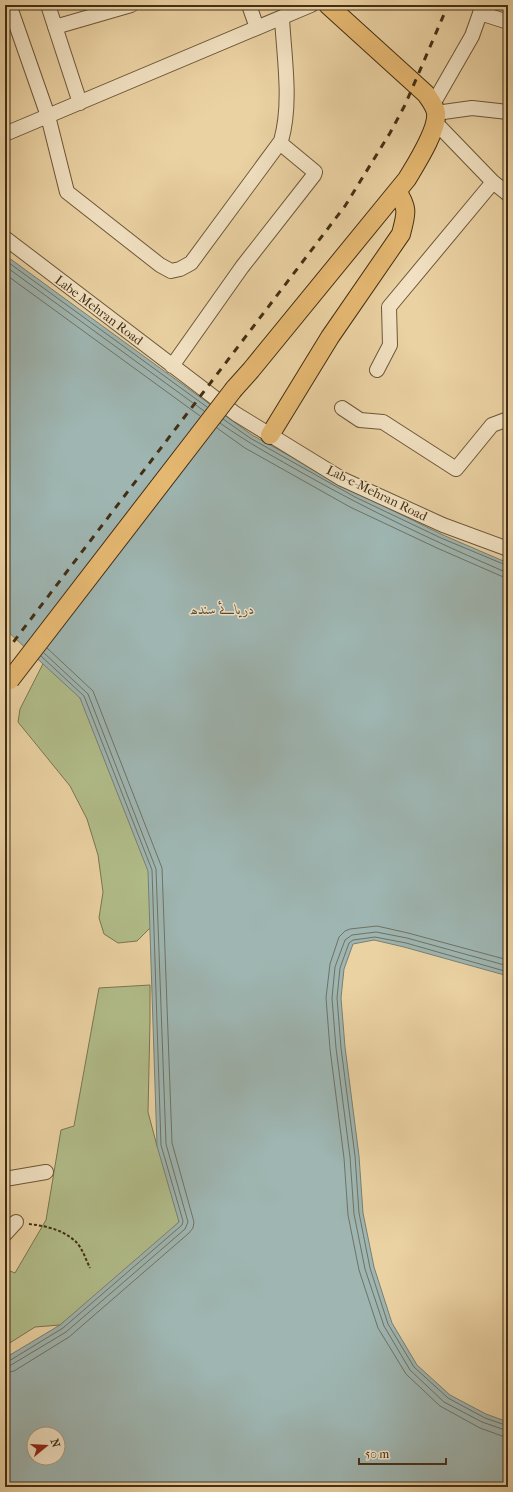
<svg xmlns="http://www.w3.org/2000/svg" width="513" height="1492" font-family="'IM FELL French Canon',Amiri,serif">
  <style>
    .green { fill: #b1bd8a; stroke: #7a764f }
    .water { fill: #9eb5b1; stroke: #7a7f72; fill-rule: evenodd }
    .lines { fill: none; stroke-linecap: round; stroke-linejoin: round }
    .shore { stroke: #707262; stroke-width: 1 }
    .minor-casing { stroke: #6d5738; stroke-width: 16 }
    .major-casing { stroke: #432e14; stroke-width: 20 }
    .path { stroke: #432e14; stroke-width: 2; stroke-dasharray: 3 2; stroke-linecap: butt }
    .minor { stroke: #f2e2c3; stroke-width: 14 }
    .major { stroke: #e6b972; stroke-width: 18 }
    .rail { stroke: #432e14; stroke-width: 3; stroke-dasharray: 7 7; stroke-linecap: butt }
    .major-bridge-casing { stroke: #432e14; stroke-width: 20; stroke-linecap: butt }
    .major-bridge { stroke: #e6b972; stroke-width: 18 }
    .labels { text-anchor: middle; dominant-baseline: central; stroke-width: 3; stroke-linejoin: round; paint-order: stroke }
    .street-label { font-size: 13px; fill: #432e14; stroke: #f2e2c3 }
    .water-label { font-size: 14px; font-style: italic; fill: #554933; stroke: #f2e2c3 }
  </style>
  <rect width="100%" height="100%" fill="#ebd2a3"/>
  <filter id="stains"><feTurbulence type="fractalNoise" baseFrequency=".005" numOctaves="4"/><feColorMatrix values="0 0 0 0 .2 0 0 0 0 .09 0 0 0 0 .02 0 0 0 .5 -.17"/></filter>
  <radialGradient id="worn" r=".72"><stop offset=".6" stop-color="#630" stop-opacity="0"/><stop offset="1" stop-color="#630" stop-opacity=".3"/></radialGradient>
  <path class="green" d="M51 648 137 796 158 920 137 941 118 943 104 934 99 918 103 892 98 855 87 819 70 786 18 722 20 709Z
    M150 985V1021L148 1112 157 1146 173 1177 179 1222 133 1267 60 1325 35 1327 5 1346V1269L15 1273 46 1220 61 1130 74 1126 99 988Z"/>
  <path class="water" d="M5 255 252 435 357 493 443 535 508 563V976L404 947 374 940 353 944 344 969 341 998 345 1047 359 1156 363 1213 374 1267 392 1323 417 1365 450 1395 486 1414 508 1422V1487H5V1358L60 1325 179 1222 157 1146 148 871 80 698 5 629ZM34 1434H58V1458H34Z"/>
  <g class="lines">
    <path class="shore" d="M5 260 207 407
      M5 266 204 411
      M5 274 200 416
      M223 419 250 438 355 497 441 538 508 566
      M220 423C248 443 276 458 306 475 370 511 436 542 503 571H508
      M217 428 245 448 350 507 437 548 501 576 508 577
      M508 960 408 933 377 926 350 929 345 931 339 937 330 964 326 998 330 1049 344 1158 348 1215 359 1270 378 1328 406 1374 440 1406 480 1428 502 1436 508 1437
      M508 966 407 938 376 932 352 935 345 940 335 967 332 998 336 1048 350 1157 354 1214 365 1269 384 1326 410 1370 444 1402 482 1422 508 1431
      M508 972 406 943 375 937 353 940 349 943 340 968 337 998 341 1048 355 1156 359 1213 370 1268 388 1324 414 1367 448 1398 485 1418 508 1426
      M5 1361H9L63 1328 182 1225 183 1221 161 1145 152 870 84 696 41 656
      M5 1367 11 1365 66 1332 185 1229 188 1222 166 1144 156 869 88 694 44 653
      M5 1373 14 1371 69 1337 189 1233 193 1228 194 1222 172 1143 162 868 93 691 47 648"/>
    <g class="minor-casing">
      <path id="minor" d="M5 5 11 10 48 116 67 192 160 265 171 271 180 269 191 263 281 141C292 103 284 57 282 18
        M48 5 80 103
        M249 5 257 28
        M480 13 508 22
        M55 27 131 5
        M433 104 472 36 483 5
        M436 113 472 108 508 112
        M436 123 493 182 508 194
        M5 134 311 5
        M5 238 236 414 342 479 443 525 508 549
        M172 366 242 267 314 175 315 172 280 143
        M377 370 390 345 389 307 493 182
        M342 408 360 420 383 422 456 469 492 425 508 419
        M5 1179 46 1172
        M5 1234 16 1222"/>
    </g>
    <g class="major-casing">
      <path id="major" d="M234 389 251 370 407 179C416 164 438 130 436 113 435 106 430 100 426 94L328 5
        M270 435 330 337 401 234C406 214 409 209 397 191"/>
    </g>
    <path class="path" d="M29 1224C45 1226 62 1229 75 1241 82 1247 86 1260 90 1268"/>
    <use href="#minor" class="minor"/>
    <use href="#major" class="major"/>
    <path class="rail" d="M5 653 345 206 390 133 405 105 448 5"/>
    <g class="major-bridge-casing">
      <path id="major-bridge" d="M10 680 234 389"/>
    </g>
    <use href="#major-bridge" class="major-bridge"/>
  </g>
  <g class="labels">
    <g class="street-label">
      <text transform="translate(99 310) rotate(37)">Labe Mehran Road</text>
      <text transform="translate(377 493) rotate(26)">Lab-e-Mehran Road</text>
    </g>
    <g class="water-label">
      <text x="222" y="609">دریائے سندھ</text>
    </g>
  </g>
  <rect width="513" height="1492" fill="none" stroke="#ebd2a3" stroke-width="20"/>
  <rect x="6" y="6" width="501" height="1480" fill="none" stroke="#432e14" stroke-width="2"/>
  <rect x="10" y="10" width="493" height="1472" fill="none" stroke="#432e14"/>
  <g transform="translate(46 1446) rotate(72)"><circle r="19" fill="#f2e2c3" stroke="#ac9a7d"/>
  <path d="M0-3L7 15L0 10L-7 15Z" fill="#8f2418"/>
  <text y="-6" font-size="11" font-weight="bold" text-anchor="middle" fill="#432e14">N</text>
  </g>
  <path d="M359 1458v6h87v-6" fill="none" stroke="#432e14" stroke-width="2"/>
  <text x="365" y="1458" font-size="12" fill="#432e14" stroke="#f2e2c3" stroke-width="3" paint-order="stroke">50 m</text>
  <rect width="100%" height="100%" filter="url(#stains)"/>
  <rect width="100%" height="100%" fill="url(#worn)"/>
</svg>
